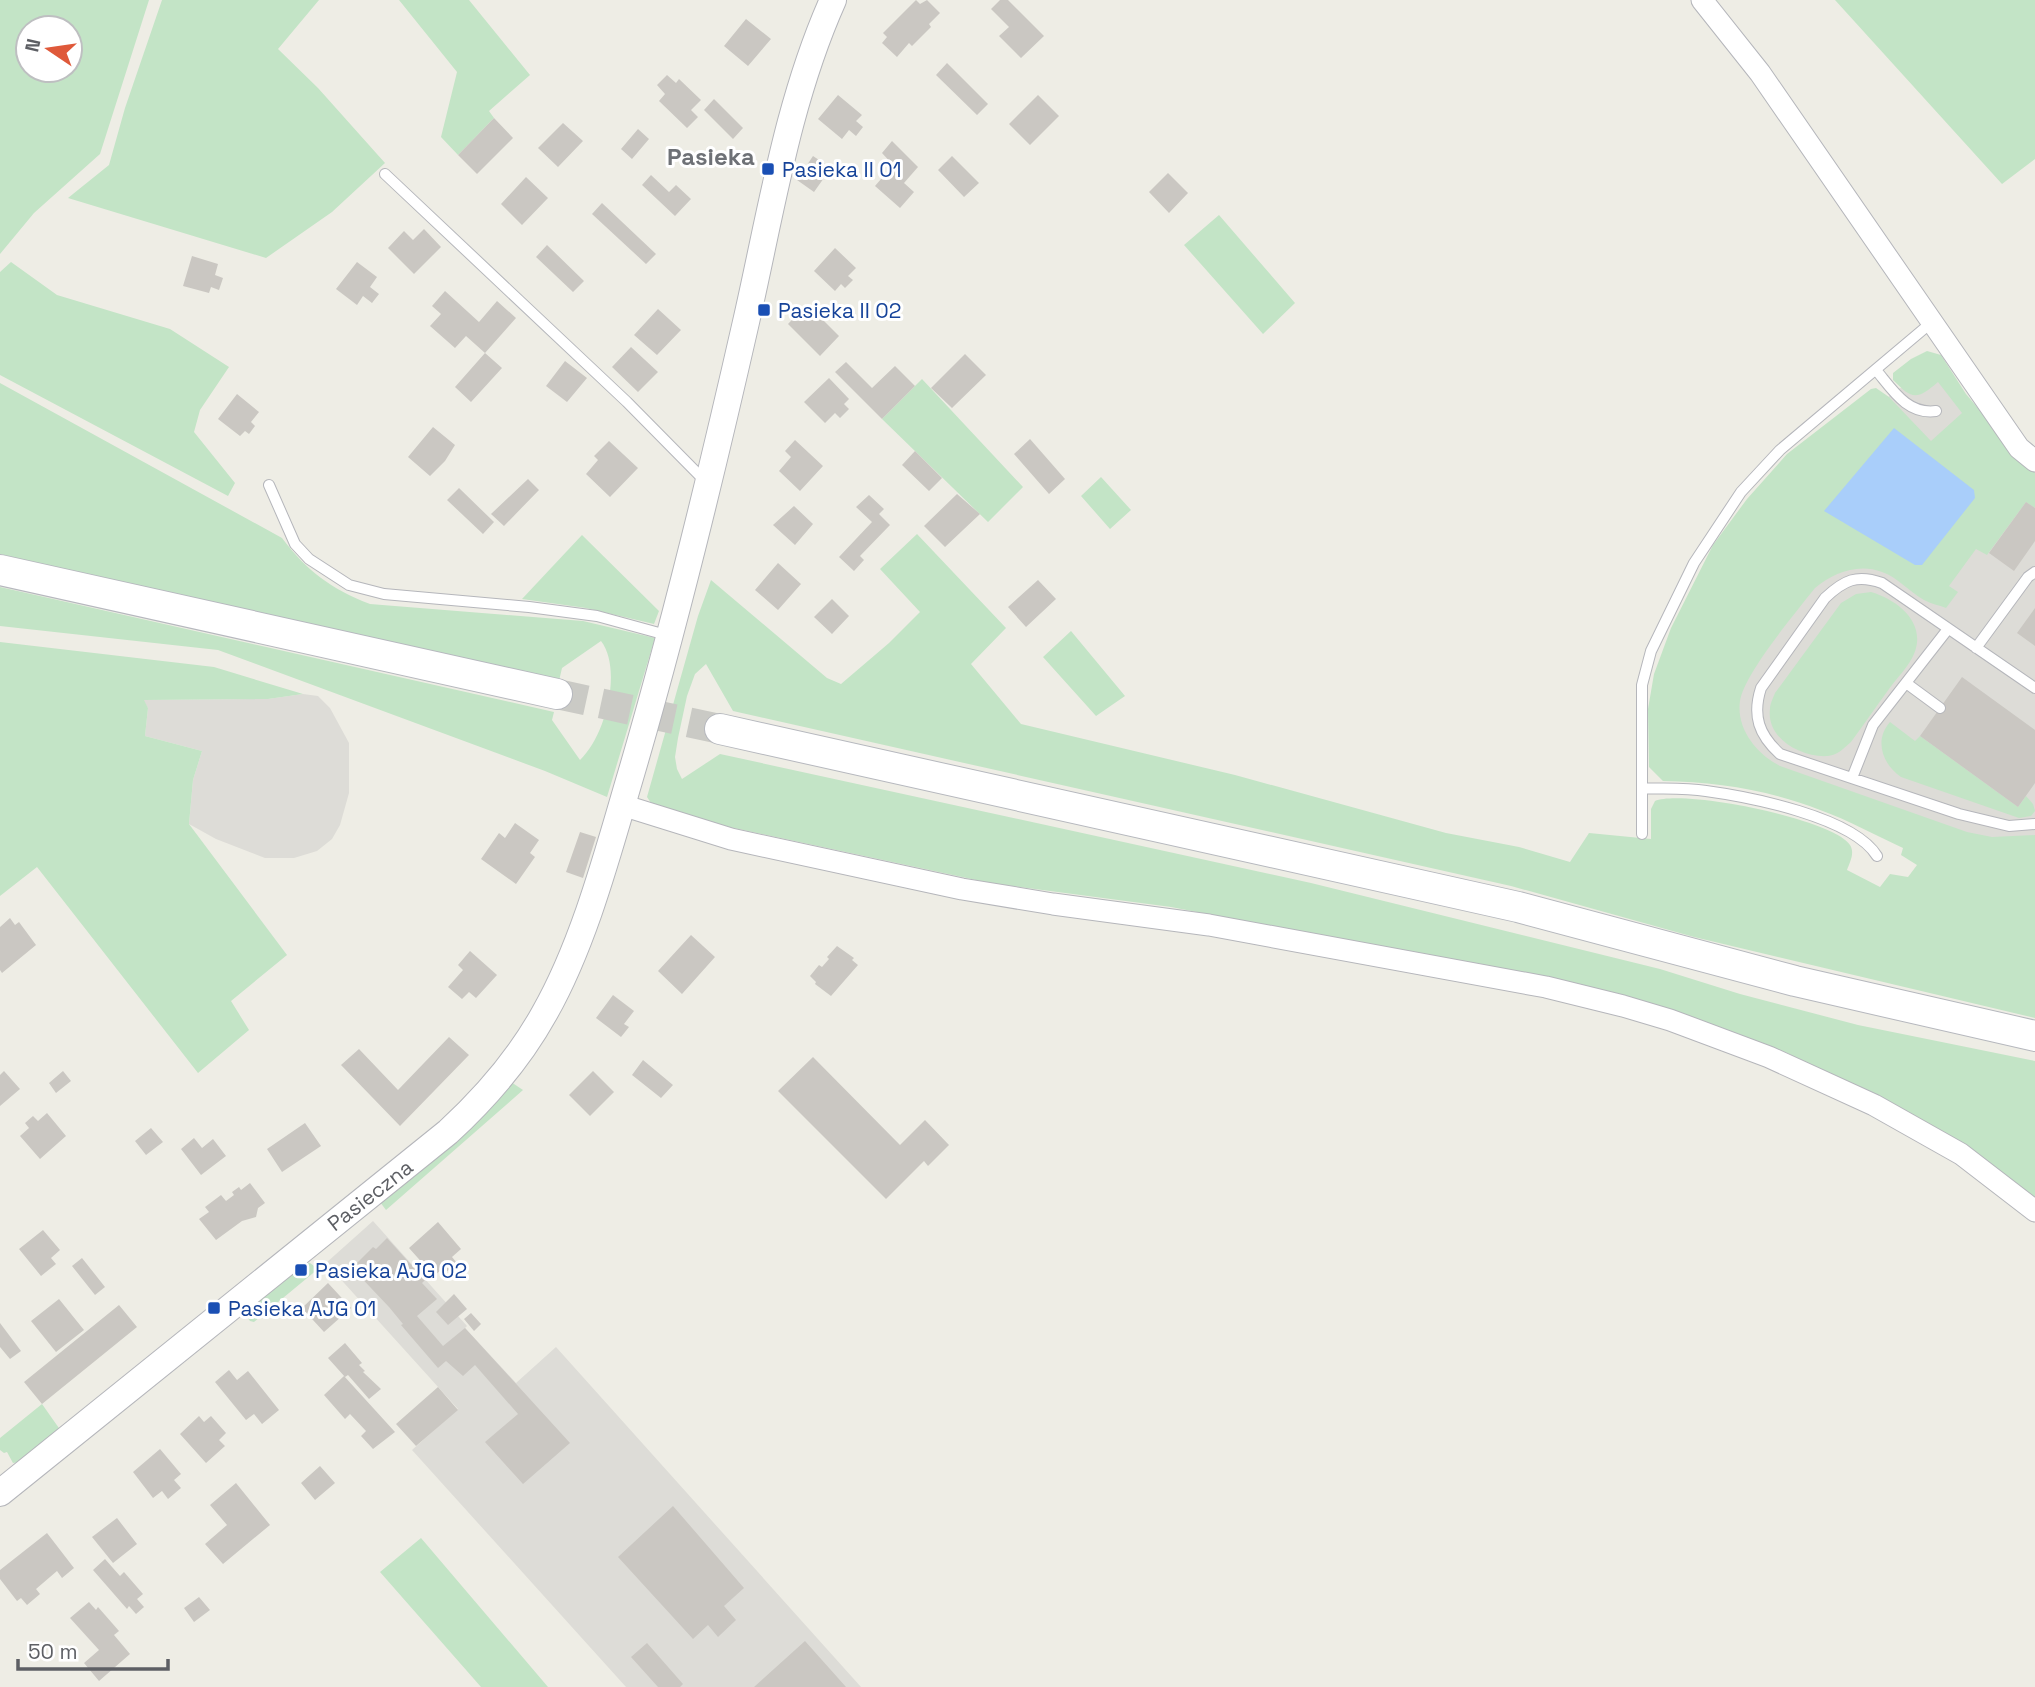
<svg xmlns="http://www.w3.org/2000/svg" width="2035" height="1687" font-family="'Space Grotesk',sans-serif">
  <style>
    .industrial { fill: #dddcd7 }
    .green { fill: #c3e4c6; fill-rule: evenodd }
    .water { fill: #a9cefa }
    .building { fill: #cac7c2 }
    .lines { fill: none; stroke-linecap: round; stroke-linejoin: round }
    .secondary-tunnel { stroke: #cacac5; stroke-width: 30; stroke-dasharray: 30 15; stroke-linecap: butt }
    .service-casing { stroke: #b5b6bb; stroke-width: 12 }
    .minor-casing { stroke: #b5b6bb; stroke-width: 23 }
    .tertiary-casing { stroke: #b5b6bb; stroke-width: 28 }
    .secondary-casing { stroke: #b6b8be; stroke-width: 32 }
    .service { stroke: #fff; stroke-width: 10 }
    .minor { stroke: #fff; stroke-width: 21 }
    .tertiary { stroke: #fff; stroke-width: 26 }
    .secondary { stroke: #fff; stroke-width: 30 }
    .transit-dot { fill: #1a4fb4; stroke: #fff; stroke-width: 2.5 }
    .labels { text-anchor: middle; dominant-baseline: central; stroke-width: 6; stroke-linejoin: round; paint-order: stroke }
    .transit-label { font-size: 21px; fill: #164399; stroke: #fff; text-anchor: start }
    .street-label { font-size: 21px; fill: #5d5f64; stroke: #fff }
    .quarter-label { font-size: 24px; font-weight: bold; fill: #6e7176; stroke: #fff }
  </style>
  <rect width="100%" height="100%" fill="#eeede5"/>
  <path class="industrial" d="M1936 372 2035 475V879L1749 777 1716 578 1894 391Z
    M303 694 318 696 330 708 349 743V793L340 825 332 839 317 851 294 858H265L216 839 189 824 193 780 202 751 145 736 148 708 143 700 268 699Z
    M373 1221 467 1326 465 1328 516 1383 556 1347 861 1687H626L412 1450 458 1409 326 1263Z"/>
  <path class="green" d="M0 0H149L100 154 34 213 0 254ZM70 28V70H28V28Z
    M162 0H319L278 49 318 88 385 163 332 212 266 258 68 198 109 165 125 108Z
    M399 0H469L530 75 489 111 494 118 458 155 441 137 457 72Z
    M1835 0H2035V159L2002 184Z
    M1219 215 1295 303 1263 334 1184 245Z
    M11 262 57 295 170 329 229 367 200 410 194 432 235 483 228 496 0 375V272Z
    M1927 351 1941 355 1966 394 1993 426 2035 469V508L2026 502 1987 555 1976 549 1949 586 1958 592 1946 608C1939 605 1931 604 1924 600 1910 592 1897 577 1882 572 1858 563 1833 573 1815 588 1796 612 1744 674 1740 701 1736 729 1757 754 1780 766L1967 832 1992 837 2035 835V1018L1694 937 1511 886 733 711 706 664 695 674 687 696 678 738 675 757 677 769 682 779 720 754 1311 883 1660 969 1740 994 1858 1025 2035 1061V1200L1892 1104 1787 1053 1697 1019 1461 963 1171 907 990 883 697 820 651 803 647 797 698 616 711 580 827 678 841 684 889 643 920 612 880 569 917 534 1006 628 971 664 1021 724 1235 775 1446 833 1519 847 1570 862 1589 833 1651 839V809L1655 801C1683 789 1834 819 1850 845 1855 853 1850 862 1847 870L1880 887 1890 874 1908 877 1917 865 1901 855 1903 848C1875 835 1848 820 1820 810 1769 790 1717 782 1663 781L1649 767 1648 709 1654 674 1671 628 1713 545 1747 499 1787 454 1871 389 1876 388 1889 397 1931 441 1962 413 1938 382C1916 401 1912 399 1893 380V373L1911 359Z
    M922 379 1023 487 988 522 882 419Z
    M0 383 282 538C307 571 331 589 370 604L583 621 655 638 607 797 545 771 218 650 0 626V587L554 712 552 720 580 760C605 737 623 670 601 641L562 668 559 681 145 591 0 554Z
    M1101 477 1131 510 1110 529 1081 496Z
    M582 535 659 611 654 624 586 608 522 599Z
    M1871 592C1898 600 1927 623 1914 654 1909 666 1897 678 1889 689 1876 707 1864 724 1851 742 1844 748 1838 755 1828 756 1802 758 1766 739 1770 709 1770 704 1773 698 1775 693L1841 603 1856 594Z
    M1071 631 1125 696 1096 716 1043 657Z
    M0 642 214 667 303 694 268 699 144 700 148 708 145 736 202 751 193 780 189 824 287 955 231 1001 249 1030 198 1073 37 867 0 896Z
    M1890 722 1915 741 1920 736 2018 807 2026 796 2033 804 2035 811 2031 816 2019 818 1901 777C1882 764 1874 740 1890 722Z
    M511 1082 523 1090 386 1210 380 1202Z
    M310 1263 318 1269 254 1322 250 1321 244 1313 305 1264Z
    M42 1404 61 1431 20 1462 13 1463 7 1452 4 1453 0 1450V1438Z
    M421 1538 548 1687H481L380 1572Z"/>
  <path class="water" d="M1894 428 1974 490 1975 498 1922 565H1915L1824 511Z"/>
  <path class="building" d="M916 0 920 4 927 0 940 13 929 24 931 27 912 46 909 43 897 57 882 43 887 37 883 33Z
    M1000 0H1008L1044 36 1021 58 999 36 1009 27 991 9Z
    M746 19 771 39 748 66 724 46Z
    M947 63 988 104 977 115 936 75Z
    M667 75 676 83 679 79 701 100 691 110 698 117 687 128 659 101 665 94 657 85Z
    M838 95 862 115 856 121 863 127 856 136 849 130 842 139 818 119Z
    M1038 95 1059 116 1030 145 1009 124Z
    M714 99 743 128 733 139 704 110Z
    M494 118 513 138 477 174 458 155Z
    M563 123 583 141 558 167 538 148Z
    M638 129 649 139 632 159 621 149Z
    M892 141 918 167 904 183 914 192 900 208 875 186 893 165 882 153Z
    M813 156 831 168 814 192 797 180Z
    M952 156 979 183 964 197 938 170Z
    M1168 173 1188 193 1169 213 1149 192Z
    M651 175 669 192 676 185 691 199 675 216 642 185Z
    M526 177 548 198 522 225 501 204Z
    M602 203 656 254 646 264 592 214Z
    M424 229 441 247 414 274 388 248 404 231 413 240Z
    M547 245 584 281 573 292 536 257Z
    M835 248 856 268 848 276 853 280 845 288 841 284 835 291 814 271Z
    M192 256 218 264 215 275 223 278 219 290 211 287 209 293 183 286Z
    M357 262 377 277 370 287 379 294 372 303 363 296 357 305 336 289Z
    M445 291 479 322 497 301 516 318 485 353 466 336 455 348 430 326 441 314 432 306Z
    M807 304 839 336 820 356 788 324Z
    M658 309 681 330 657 355 634 335Z
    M631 347 658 372 638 392 612 367Z
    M485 353 502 368 471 402 455 387Z
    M965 354 986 375 952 408 931 388Z
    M565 361 587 378 567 402 546 386Z
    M846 362 872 388 895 366 915 386 882 419 835 372Z
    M829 378 849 399 844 404 849 409 840 418 835 413 825 423 804 402Z
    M237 394 259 412 251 422 255 426 249 434 245 431 240 436 218 419Z
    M433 427 455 445 445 461 430 476 408 457Z
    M1030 439 1065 479 1049 494 1014 454Z
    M795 440 823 466 800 491 779 471 791 457 785 451Z
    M609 441 638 468 610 497 586 474 598 460 594 456Z
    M915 451 942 478 929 491 902 465Z
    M528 479 539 490 504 526 491 514Z
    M459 488 494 522 483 534 447 500Z
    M957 494 980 514 945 547 924 526Z
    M869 495 884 509 879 514 890 525 860 556 864 560 854 571 839 557 872 522 856 507Z
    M2026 502 2035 508V541L2014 571 1989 553Z
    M794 506 813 524 795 545 773 525Z
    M778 563 801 584 778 610 755 590Z
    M1038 580 1056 599 1026 627 1008 607Z
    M832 599 849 616 832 634 814 617Z
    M2035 608V646L2017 633Z
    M1962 677 2035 730V783L2018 807 1920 736Z
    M515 823 539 840 530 853 535 857 516 884 481 859 499 833 505 838Z
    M580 832 596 837 583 878 566 872Z
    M10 918 15 925 19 922 36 945 2 973 0 970V927Z
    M691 935 715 957 682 994 658 971Z
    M837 946 854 958 852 960 858 965 831 996 815 984 816 982 810 976 819 965 822 967 829 959 827 957Z
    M470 951 497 975 476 998 469 992 462 999 448 987 463 970 458 965Z
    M613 995 634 1011 624 1024 629 1027 621 1037 596 1018Z
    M449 1037 469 1055 400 1126 341 1065 359 1049 398 1090Z
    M813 1057 900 1145 925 1120 949 1145 928 1166 924 1161 886 1199 778 1091Z
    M643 1060 673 1085 661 1098 632 1075Z
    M4 1071 20 1089 0 1106V1075Z
    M63 1071 71 1081 56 1093 49 1083Z
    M593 1071 614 1092 590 1116 569 1095Z
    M47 1113 66 1136 40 1159 20 1136 29 1128 25 1123 33 1116 38 1121Z
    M305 1123 321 1146 282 1172 267 1149Z
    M151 1128 163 1142 146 1155 135 1141Z
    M194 1138 202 1148 213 1139 226 1156 201 1175 181 1149Z
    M250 1183 265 1203 258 1208 256 1217 242 1221 216 1240 199 1219 209 1212 205 1207 221 1195 226 1201 234 1195 232 1192 239 1187 241 1190Z
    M438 1222 461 1249 452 1257 457 1263 444 1274 441 1270 434 1276 409 1248Z
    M43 1230 60 1250 51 1258 56 1264 41 1276 19 1249Z
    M387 1238 425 1280 422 1283 437 1299 417 1316 443 1346 465 1328 570 1443 523 1484 485 1442 518 1414 475 1365 463 1376 446 1361 438 1368 401 1325 403 1324 389 1307 352 1268 373 1247 376 1249Z
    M82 1258 105 1287 95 1295 72 1266Z
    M328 1283 351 1308 324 1332 302 1308Z
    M454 1294 467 1309 448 1325 436 1312Z
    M59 1299 84 1330 56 1352 31 1321Z
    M119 1305 137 1327 42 1404 24 1382Z
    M471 1313 481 1324 474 1331 464 1319Z
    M0 1323 21 1351 10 1359 0 1347Z
    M345 1343 362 1363 359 1365 365 1371 363 1372 381 1389 369 1399 348 1375 345 1377 328 1358Z
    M229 1370 237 1380 248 1371 279 1410 262 1424 254 1414 246 1420 215 1382Z
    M344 1376 395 1432 373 1449 361 1436 366 1431 350 1414 345 1419 324 1395Z
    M438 1387 458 1410 416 1446 396 1424Z
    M199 1416 204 1422 211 1416 226 1433 219 1440 225 1446 206 1463 180 1434Z
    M160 1449 181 1474 174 1480 181 1488 168 1499 162 1491 153 1498 133 1472Z
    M320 1466 335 1483 315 1500 301 1483Z
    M236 1483 270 1525 223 1564 205 1544 227 1525 210 1505Z
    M673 1506 744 1588 724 1606 736 1620 718 1637 708 1625 693 1639 618 1557Z
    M117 1518 137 1544 113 1563 92 1537Z
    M47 1533 74 1568 62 1578 57 1571 36 1589 40 1594 27 1605 21 1598 17 1601 0 1579V1570Z
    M105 1559 120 1576 124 1572 143 1594 137 1599 144 1607 136 1614 129 1606 127 1609 93 1570Z
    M199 1597 210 1610 194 1622 184 1608Z
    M89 1602 96 1610 98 1607 119 1631 114 1635 130 1654 99 1681 84 1663 99 1650 70 1618Z
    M805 1641 846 1687H754Z
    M647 1643 683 1684 680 1687H658L631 1657Z"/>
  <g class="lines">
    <path class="secondary-tunnel" d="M557 694 720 729"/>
    <g class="service-casing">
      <path id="service" d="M385 174 627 402 707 483
        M1876 370C1892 389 1907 415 1936 411
        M269 485 295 544 309 559 349 585 384 594 529 607 597 616 670 636
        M1976 648 2028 577 2035 572
        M1906 683 1940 708
        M2035 688 1882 583C1857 574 1844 580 1825 598L1761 688C1752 716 1759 735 1780 754L1959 814 2009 826 2035 824
        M1852 778 1873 725 1948 629
        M1642 788C1663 789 1685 788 1706 791 1750 797 1853 817 1877 856
        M1642 834V685L1651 651 1694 563 1741 492 1780 450 1932 322"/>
    </g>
    <g class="minor-casing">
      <path id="minor" d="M1702 0 1760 73 2019 448 2035 461
        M622 805 731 839 962 889 1053 904 1209 925 1546 987 1623 1006 1670 1020 1769 1057 1874 1105 1961 1154 2035 1211"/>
    </g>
    <g class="tertiary-casing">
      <path id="tertiary" d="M0 1493 448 1132C486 1097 519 1059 544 1014 583 946 607 856 629 781 674 629 711 476 746 322 771 213 787 103 833 0"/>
    </g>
    <g class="secondary-casing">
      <path id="secondary" d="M0 570 557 694
        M720 729 1518 907 1795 981 2035 1036"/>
    </g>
    <use href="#service" class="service"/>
    <use href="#minor" class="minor"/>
    <use href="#tertiary" class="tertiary"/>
    <use href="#secondary" class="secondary"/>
  </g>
  <g class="transit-dot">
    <rect x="761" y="162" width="14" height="14" rx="3.5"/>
    <rect x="757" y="303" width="14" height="14" rx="3.5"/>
    <rect x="294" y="1263" width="14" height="14" rx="3.5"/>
    <rect x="207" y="1301" width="14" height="14" rx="3.5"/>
  </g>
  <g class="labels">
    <g class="transit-label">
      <text x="782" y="169">Pasieka II 01</text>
      <text x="778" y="310">Pasieka II 02</text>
      <text x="315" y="1270">Pasieka AJG 02</text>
      <text x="228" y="1308">Pasieka AJG 01</text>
    </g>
    <g class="street-label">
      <text transform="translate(370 1195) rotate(-38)">Pasieczna</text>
    </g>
    <g class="quarter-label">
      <text x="711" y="156">Pasieka</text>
    </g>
  </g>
  <g transform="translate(49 49) rotate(283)"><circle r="33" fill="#ffffff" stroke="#bebfc1" stroke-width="2"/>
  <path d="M0-5L12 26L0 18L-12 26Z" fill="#df593a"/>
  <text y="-10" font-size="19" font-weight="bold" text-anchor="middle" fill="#5d5f64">N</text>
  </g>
  <path d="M18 1659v10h150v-10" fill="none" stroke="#5d5f64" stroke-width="3.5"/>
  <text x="28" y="1659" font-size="21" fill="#5d5f64" stroke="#ffffff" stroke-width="5" paint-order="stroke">50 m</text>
</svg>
